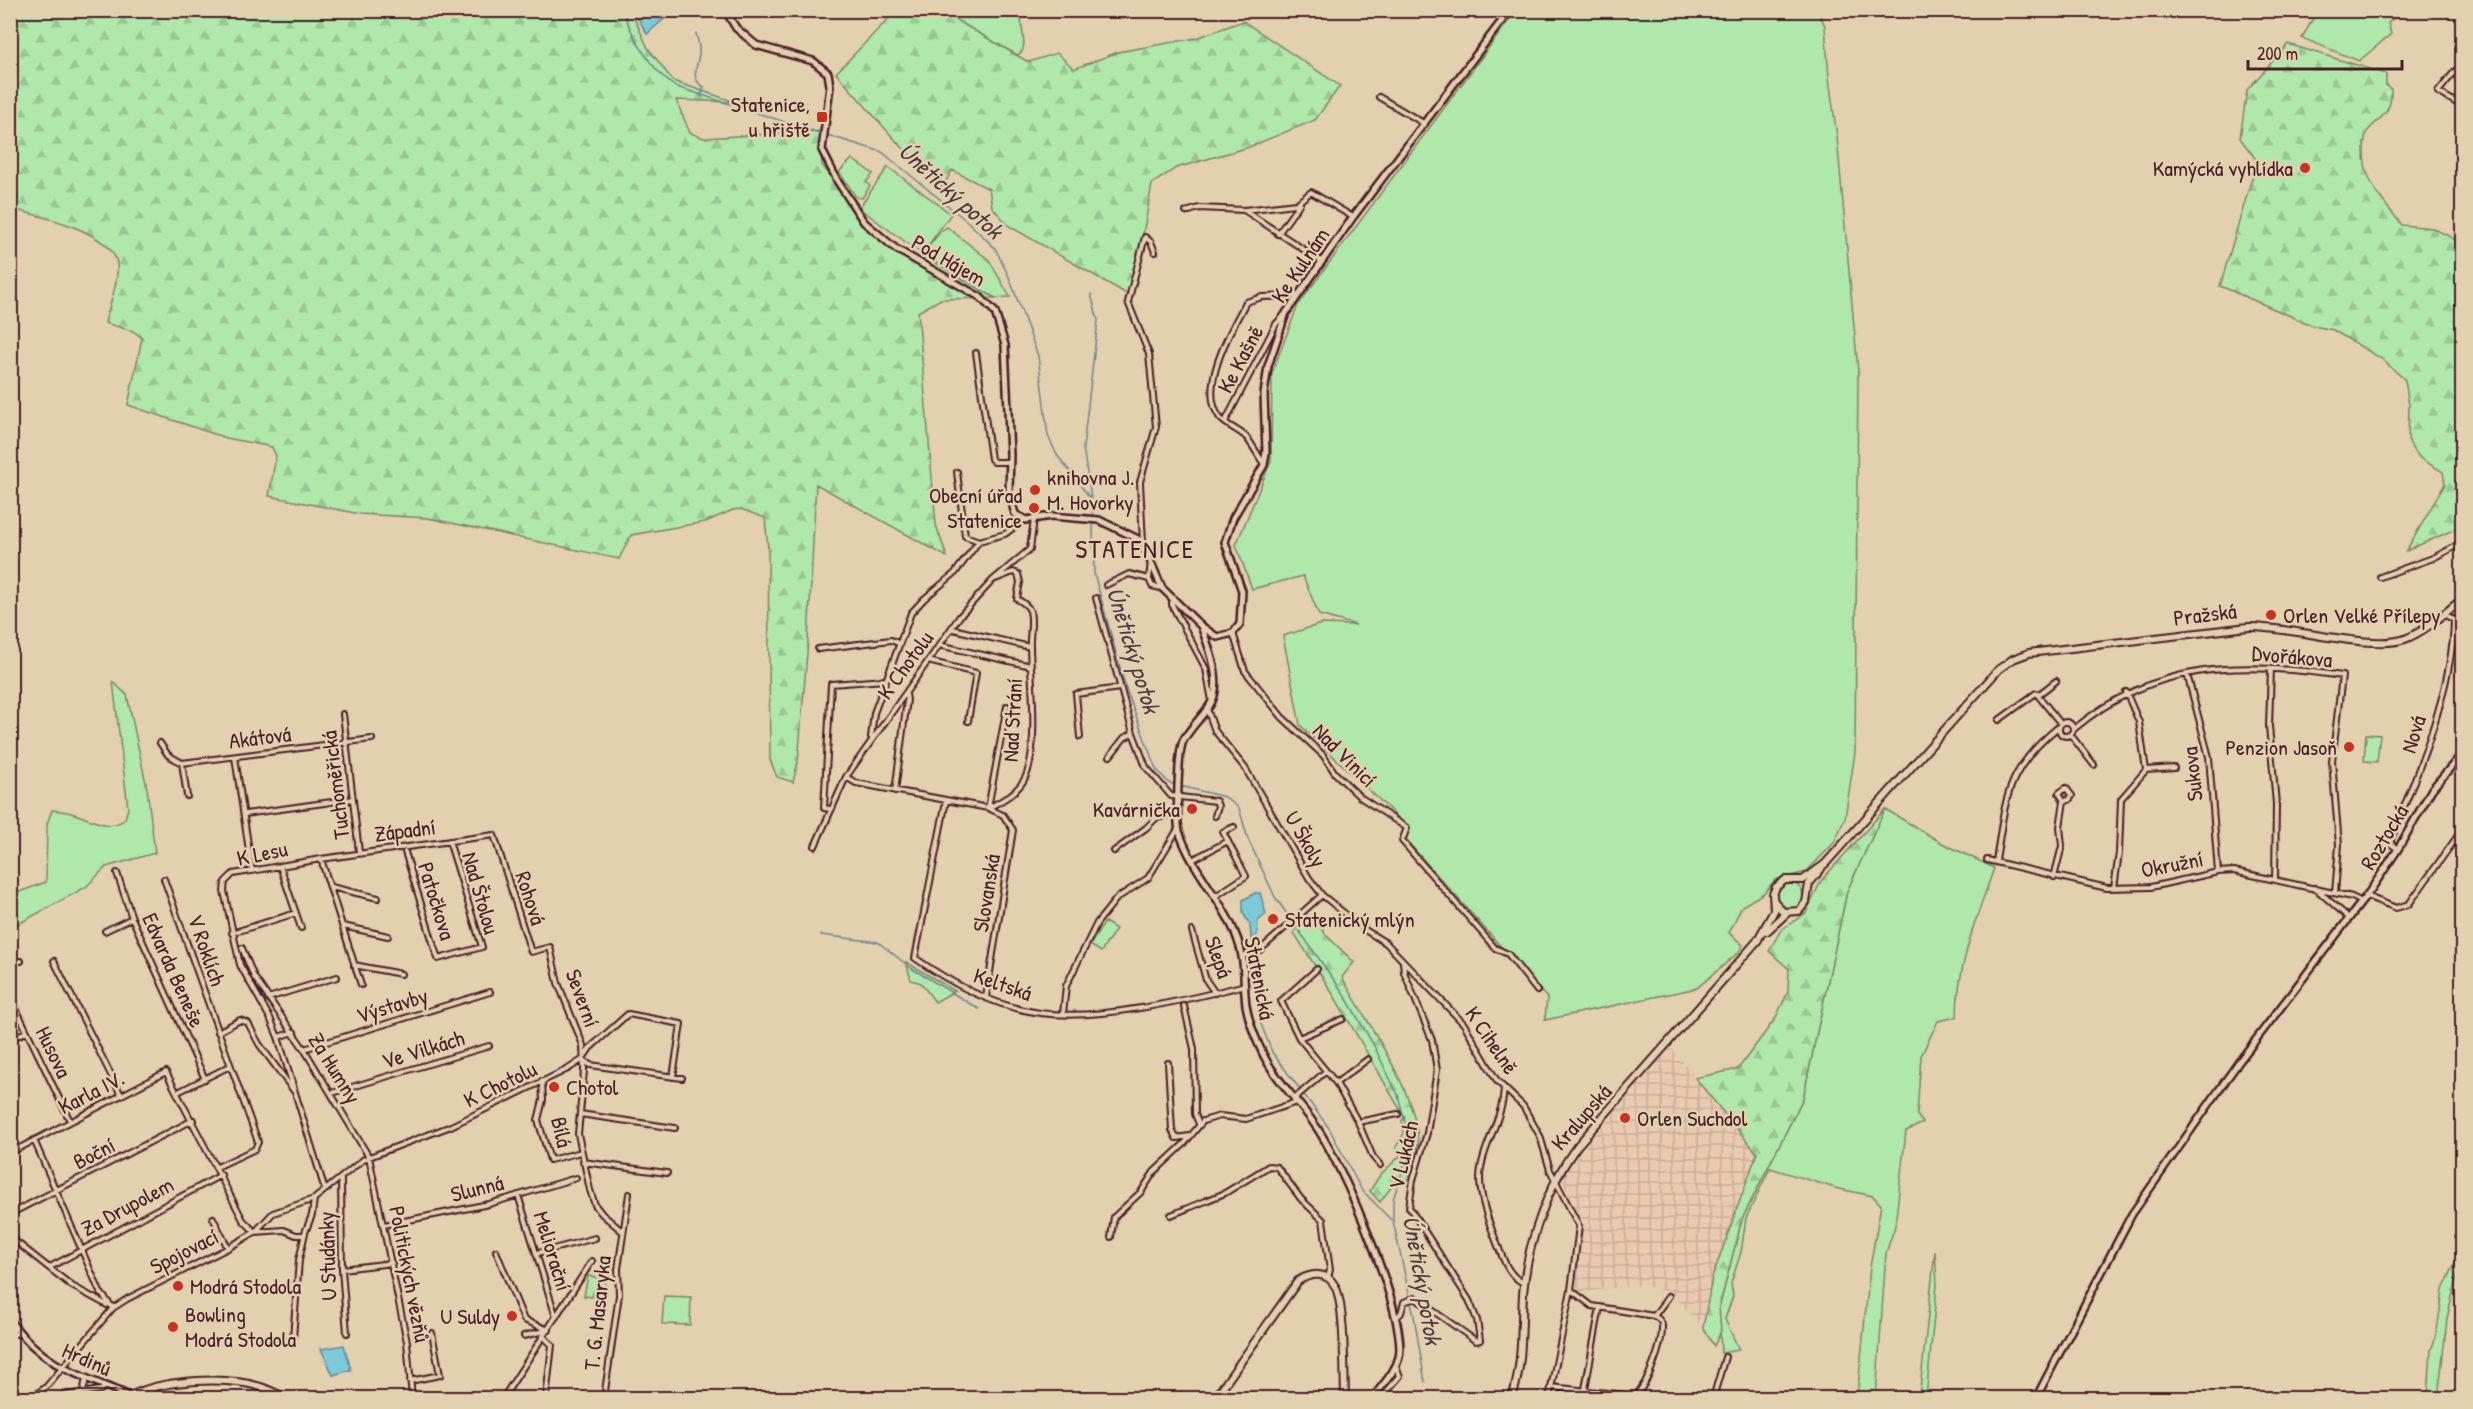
<svg xmlns="http://www.w3.org/2000/svg" width="2473" height="1409" font-family="'Patrick Hand',sans-serif">
  <style>
    .industrial { fill: url(#industrial-grid) }
    .green { fill: #b0e7aa; stroke: #7d836a; stroke-width: 1.5 }
    .forest { fill: url(#forest-firs); stroke: #7d836a; stroke-width: 1.5 }
    .water { fill: #7bcad8; stroke: #678693; stroke-width: 1.5 }
    .lines { fill: none; stroke-linecap: round; stroke-linejoin: round }
    .stream { stroke: #678693; stroke-width: 1.5 }
    .minor-casing { stroke: #4a1f2b; stroke-width: 8 }
    .tertiary-casing { stroke: #4a1f2b; stroke-width: 10 }
    .secondary-casing { stroke: #4a1f2b; stroke-width: 10 }
    .minor { stroke: #e3d0ae; stroke-width: 4 }
    .tertiary { stroke: #e3d0ae; stroke-width: 5 }
    .secondary { stroke: #e3d0ae; stroke-width: 6 }
    .poi-dot { fill: #c8321e; stroke: #e3d0ae; stroke-width: 2 }
    .labels { text-anchor: middle; dominant-baseline: central; stroke-width: 5; stroke-linejoin: round; paint-order: stroke }
    .poi-label { font-size: 22px; fill: #4a1f2b; stroke: #e3d0ae; text-anchor: start }
    .street-label { font-size: 22px; fill: #4a1f2b; stroke: #e3d0ae }
    .water-label { font-size: 24px; font-style: italic; fill: #513945; stroke: #e3d0ae }
    .quarter-label { font-size: 26px; letter-spacing: 1.5px; fill: #4a1f2b; stroke: #e3d0ae }
  </style>
  <defs>
    <pattern id="industrial-grid" width="8" height="8" patternUnits="userSpaceOnUse" patternTransform="scale(1.5)"><rect width="8" height="8" fill="#e9cab0"/><path d="M0 4h8M4 0v8" fill="none" stroke="#c9ad98"/></pattern>
    <pattern id="forest-firs" width="22" height="20" patternUnits="userSpaceOnUse" patternTransform="scale(1.5)"><rect width="22" height="20" fill="#b0e7aa"/><path d="M5 1l3.5 6h-7zM16 11l3.5 6h-7z" fill="#99c692"/></pattern>
  </defs>
  <rect width="100%" height="100%" fill="#e3d0ae"/>
  <filter id="ink" filterUnits="userSpaceOnUse"><feTurbulence type="fractalNoise" baseFrequency=".0167" numOctaves="2"/><feDisplacementMap in="SourceGraphic" scale="12" xChannelSelector="R" yChannelSelector="G"/><feConvolveMatrix kernelMatrix="1 2 1 2 8 2 1 2 1" color-interpolation-filters="sRGB"/></filter>
  <g filter="url(#ink)">
    <path class="industrial" d="M1670 1047 1757 1153 1712 1278 1703 1328 1670 1292 1640 1285 1582 1292 1574 1286 1583 1230 1561 1175Z"/>
    <path class="green" d="M2318 10 2385 11 2387 17 2386 11H2398L2400 13 2388 23 2391 34 2359 61 2302 38Z
      M947 11H1020L1024 44 1022 52 1017 55 947 15Z
      M1516 11H1818L1825 26 1829 78 1837 137 1858 371 1855 753 1845 818 1834 843 1806 872 1775 880 1764 893 1742 906 1729 933 1743 945 1739 952 1697 988 1545 1020 1547 998 1405 839V824L1300 725 1283 636 1321 624 1356 625 1319 615 1303 576 1252 589 1236 545 1271 461 1272 373 1298 305Z
      M852 159 873 174 866 182 870 186 862 198 856 197 839 172Z
      M888 167 951 214 922 254 859 208Z
      M947 227 989 260 1010 297 995 298 922 255 940 232Z
      M113 682 127 695 147 788 155 853 106 867 86 887 11 928V895L46 882 47 824 52 810C59 811 65 811 71 813 88 817 109 833 125 819L128 808Z
      M2366 734 2380 735 2377 762 2364 761Z
      M1885 809 1942 843 1994 868C1977 917 1957 965 1957 1017L1938 1021 1921 1056 1917 1115 1923 1123 1906 1131 1895 1226 1886 1253 1876 1398H1857L1870 1267 1881 1205 1873 1196 1835 1188 1770 1168 1746 1218 1741 1252 1731 1283 1733 1296 1725 1319 1739 1350 1721 1353 1719 1308 1742 1219 1803 1098 1847 891Z
      M1777 896a13 13 0 1 1 26 0a13 13 0 1 1-26 0Z
      M1105 922 1116 929 1101 952 1090 945Z
      M906 962 955 991 935 1002 921 983 911 980Z
      M2462 1235V1262L2455 1283 2447 1319 2438 1398H2428L2431 1350 2436 1337 2443 1290 2456 1261Z
      M1935 1251 1937 1285 1926 1398H1919Z
      M588 1276 606 1279 603 1298 595 1297 593 1293 592 1297 584 1296Z
      M664 1296 691 1297 690 1325 662 1324Z"/>
    <path class="forest" d="M939 10 1025 60 1029 62 1057 53 1074 69 1118 52 1196 38 1243 21 1340 86 1315 120 1249 147 1176 168 1152 184 1132 297 1009 226 992 207 989 189 952 170 943 187 897 142 836 73 896 11Z
      M11 11H631L648 48 673 81 735 102 676 100 690 133 704 138 820 131 822 165 866 224 913 262 922 255 995 298 941 299 918 312 936 525 947 557 816 484 808 641 798 762 793 782 777 777 770 760 768 549 765 518 741 509 733 510 705 522 631 535 619 559 428 518 360 514 269 496 276 456 272 447 226 438 128 405 142 338 133 331 105 323C109 305 119 282 117 264 113 231 37 215 11 209Z
      M2288 44 2386 74V86L2391 89C2392 115 2380 116 2366 133 2357 174 2378 195 2402 225L2433 228 2456 240 2462 312V526L2406 551 2445 484 2443 472 2421 459 2413 450 2408 439 2409 405 2405 380 2382 359 2333 330 2314 326 2220 286 2257 161 2240 138 2247 90Z
      M1885 809 1847 891 1803 1098 1742 1219 1719 1308 1721 1331 1714 1346 1703 1328 1712 1278 1757 1153 1695 1078 1738 1069 1775 1019 1788 992 1789 969 1769 951 1781 930 1806 913 1821 881Z
      M1306 913 1309 918 1312 915 1325 934 1354 962 1342 977C1366 1021 1418 1094 1418 1143 1418 1154 1411 1168 1408 1179L1392 1186 1380 1202 1370 1191 1380 1175 1400 1156 1396 1147 1404 1133 1402 1120 1405 1118 1333 994 1294 933 1298 922Z"/>
    <path class="water" d="M634 11H673L647 34Z
      M1255 893H1260L1266 914 1258 921 1257 935 1251 939 1250 925 1243 913V900Z
      M344 1345 351 1370 333 1375 321 1349Z"/>
    <g class="lines">
      <path class="stream" d="M623 10C632 38 651 69 674 86L822 134
        M696 33C697 39 700 46 699 52 699 66 688 78 704 87L701 97
        M827 135 882 152 968 222 995 248 1009 277 1038 356 1048 436 1057 455 1091 499 1093 517
        M792 136 804 129
        M1091 497 1083 448 1098 320 1091 294
        M1093 522 1094 573 1126 689 1156 769 1169 783 1176 785
        M1180 786 1225 797 1239 808 1248 839 1275 897 1344 994 1373 1044 1398 1095 1409 1138 1405 1162 1393 1200V1221L1414 1316 1425 1382
        M821 935 878 942 911 968 979 1009
        M1251 939 1252 950
        M1253 955 1259 1019 1272 1052 1329 1128 1361 1189 1391 1220"/>
      <g class="minor-casing">
        <path id="minor" d="M2462 67 2455 71 2438 92 2462 106
          M1379 97 1425 124
          M1244 210 1321 261
          M1186 212 1199 208 1244 210 1296 204 1311 192 1353 217
          M1278 234 1300 203
          M976 353 991 459 994 462H1010
          M1225 422 1276 324 1284 315
          M1264 464C1258 456 1253 445 1246 437 1239 430 1227 426 1220 418 1197 388 1231 330 1246 302L1262 297 1295 296
          M957 472 965 536 979 541
          M1143 543 1140 482 1156 427 1149 354 1128 302 1145 237 1151 242 1155 252
          M1151 561 1149 579 1152 586 1161 588
          M2380 577 2433 558 2462 543
          M1106 585 1129 574 1149 579
          M1096 598 1133 733 1146 767 1171 796 1216 801 1218 806 1215 816
          M1172 599V605L1206 669 1212 701
          M2444 614 2454 620 2462 618
          M953 629 1030 647
          M1233 633 1245 671 1282 717 1323 755 1335 773 1360 797 1407 828 1402 841 1495 948 1508 954 1537 991
          M939 645 1031 666
          M818 649 891 640 898 643
          M928 661 976 673 968 721
          M2271 669 2269 726 2276 804 2275 879
          M2187 674 2209 757 2218 872
          M2038 695 2056 681
          M1207 709 1215 731 1245 768 1309 878 1322 895 1365 930 1386 943 1464 1024 1497 1081 1523 1106 1540 1136 1550 1170 1579 1226 1571 1290 1549 1398
          M343 714 359 852
          M1999 720 2036 693 2061 724
          M2059 729a7 7 0 1 1 14 0a7 7 0 1 1-14 0Z
          M2074 729C2155 661 2242 661 2342 676L2332 761 2339 845 2335 893
          M2070 734 2094 765
          M871 737 874 713 911 613 924 599 955 573 979 541 1005 534 1024 520
          M1080 737 1076 694 1120 688
          M160 743 168 755 182 763 372 739
          M1110 756 1124 738 1133 733
          M235 757 252 871
          M182 763 187 796
          M2146 770 2174 768
          M846 777 856 783 988 808C1002 801 1019 792 1026 776 1039 744 1031 682 1030 648 1029 637 1033 622 1030 611 1028 605 1022 602 1017 599L1020 582 1018 574 1013 572 993 580
          M895 791 907 700 906 694
          M946 801 915 958C952 984 995 1007 1040 1013 1099 1021 1187 1000 1245 985
          M830 809 824 808 831 684 885 680
          M245 814 353 799
          M815 846 846 777 960 616 993 580 1030 549 1034 519
          M2398 849 2391 844V839C2417 776 2453 688 2454 620
          M1114 851 1146 828 1156 818 1177 813
          M405 852 438 959 482 947 449 841
          M321 859 494 835 531 952 550 947 558 983 583 1045 584 1071 578 1134 590 1190 595 1205 602 1214 623 1232
          M1192 860 1228 841
          M1987 860 2107 888 2151 887 2218 872 2234 871 2352 897 2362 902
          M1996 861C2006 798 2005 771 2057 728
          M280 866 301 928
          M117 873 132 918 205 1079
          M2054 877 2062 846 2060 827 2064 801 2059 793 2066 788 2072 796 2069 800 2064 801
          M164 879 258 1142 255 1149 217 1167
          M331 887 378 898
          M2114 888 2119 853 2121 799 2146 770 2139 722 2126 692
          M2315 888 2349 918
          M2366 896 2396 908 2409 904 2462 830
          M1214 897 1246 876 1223 832 1234 827
          M343 926 388 936
          M105 931 132 918
          M1192 931 1206 980 1215 993
          M232 933 296 913
          M242 948 254 977 304 1049 369 1157 407 1342 412 1398
          M1243 956 1260 950 1322 895
          M54 961 121 1095
          M10 962 21 961
          M354 965 401 974
          M1317 969 1281 1001 1299 1038 1336 1083 1358 1122 1373 1157 1380 1165
          M10 996 70 1121
          M986 997 1013 830 1003 815 988 808 1007 706
          M268 998 337 977
          M1184 1006 1194 1049 1195 1114 1199 1124
          M1063 1014 1066 986 1097 923 1117 898 1148 878 1178 829
          M218 1032 240 1020 248 1023 259 1044 294 1091
          M278 1037 294 1032
          M1299 1038 1343 1019
          M10 1039 26 1032
          M304 1049 490 992
          M583 1060 590 1065 682 1078
          M1168 1063 1172 1130 1176 1138 1190 1136
          M542 1081 543 1100 538 1120 550 1160 581 1152
          M1336 1083 1368 1059
          M1504 1088C1503 1120 1481 1147 1480 1178 1480 1201 1490 1225 1498 1246 1504 1261 1509 1277 1524 1283
          M178 1092 230 1066
          M332 1093 489 1046
          M1295 1098 1325 1072
          M580 1114 675 1128
          M1358 1122 1398 1114
          M34 1140 100 1292 113 1308
          M10 1153 166 1072 243 1220 255 1232
          M583 1162 667 1173
          M341 1179 342 1269 347 1333
          M325 1190 278 1037 270 1018 240 965 224 891 225 882 233 874 321 859 361 985
          M518 1195 556 1317
          M10 1214 193 1120
          M1171 1215 1225 1193 1269 1166 1277 1167 1301 1199 1323 1220 1330 1270 1328 1277
          M213 1218 228 1248
          M384 1225 489 1204 576 1178
          M255 1232 284 1230 296 1235H304L312 1215 314 1199
          M10 1237 72 1286 107 1305
          M1111 1237 1114 1217 1141 1192 1154 1172 1184 1144 1203 1121 1220 1116 1246 1119 1297 1102
          M496 1251 524 1320 549 1330
          M538 1253 595 1238
          M50 1267 221 1175
          M342 1269 392 1263
          M1654 1316 1669 1296
          M1396 1318 1401 1313 1404 1302 1415 1298 1476 1341 1480 1340 1477 1320 1469 1300 1409 1207 1413 1180 1427 1133 1437 1070 1432 1040 1404 972 1403 962
          M10 1335 19 1333
          M524 1336 548 1330
          M543 1336 552 1345 546 1398
          M293 1338 299 1260 305 1233
          M410 1381 440 1375 432 1333
          M1551 1387 1635 1396C1648 1384 1663 1344 1662 1326 1662 1321 1658 1318 1654 1316L1592 1306 1571 1290
          M1585 1389 1600 1307
          M83 1392 86 1379
          M31 1398 46 1387 113 1308 127 1299 228 1248 255 1232 273 1213 314 1199 364 1159 451 1126 568 1069 582 1060 590 1048 628 1014 681 1024 673 1077
          M45 1398 101 1390 106 1386
          M503 1398 592 1261
          M604 1398 619 1295 618 1269 629 1194
          M1381 1398 1400 1376 1396 1367
          M1713 1398 1725 1357"/>
      </g>
      <g class="tertiary-casing">
        <path id="tertiary" d="M725 10 736 28 756 45 813 61 828 73 830 86 822 150 838 182 864 222 896 249 980 297 995 312 1005 345 1010 455 1009 492 1015 514 1026 520 1051 516 1099 520 1138 539 1143 544 1162 588 1200 625 1217 637
          M1201 626C1209 647 1224 683 1210 705 1202 717 1190 728 1183 741 1178 752 1176 818 1179 831 1192 871 1223 900 1237 938 1246 960 1243 982 1246 1005 1249 1023 1256 1040 1264 1056 1277 1082 1299 1101 1315 1125 1341 1161 1408 1316 1399 1357 1395 1373 1382 1385 1373 1398
          M1217 637 1233 633 1240 624 1242 591 1225 542 1233 518 1264 465 1266 452 1264 394 1268 366 1286 313 1353 217 1510 10
          M10 1321C45 1366 73 1373 123 1393L129 1397
          M2036 1398 2132 1214 2238 1063 2370 891 2398 849 2432 789 2462 754"/>
      </g>
      <g class="secondary-casing">
        <path id="secondary" d="M1774 901 1783 912 1799 911 1806 902 1809 884 1821 869
          M1767 931 1787 913
          M1757 941 1774 911 1773 894 1776 887 1785 880H1803L1825 864 1999 669 2013 659 2029 653 2248 627C2289 626 2372 651 2405 639 2426 631 2445 613 2462 599
          M127 1398C159 1379 226 1376 261 1387 270 1390 279 1395 287 1398
          M1215 1398 1298 1281C1311 1273 1327 1271 1335 1286 1345 1305 1344 1374 1345 1398
          M1512 1398C1523 1365 1521 1329 1523 1294 1527 1244 1548 1184 1578 1145L1758 940"/>
      </g>
      <use href="#minor" class="minor"/>
      <use href="#tertiary" class="tertiary"/>
      <use href="#secondary" class="secondary"/>
    </g>
  </g>
  <g class="poi-dot">
    <rect x="816" y="111" width="12" height="12" rx="3"/>
    <circle cx="2305" cy="168" r="6"/>
    <circle cx="1035" cy="490" r="6"/>
    <circle cx="1034" cy="508" r="6"/>
    <circle cx="2271" cy="615" r="6"/>
    <circle cx="2349" cy="747" r="6"/>
    <circle cx="1192" cy="809" r="6"/>
    <circle cx="1273" cy="919" r="6"/>
    <circle cx="554" cy="1087" r="6"/>
    <circle cx="1625" cy="1118" r="6"/>
    <circle cx="178" cy="1286" r="6"/>
    <circle cx="512" cy="1316" r="6"/>
    <circle cx="173" cy="1327" r="6"/>
  </g>
  <g class="labels">
    <g class="poi-label">
      <text x="810" y="104" text-anchor="end">Statenice,<tspan x="810" dy="25">u hřiště</tspan></text>
      <text x="2293" y="168" text-anchor="end">Kamýcká vyhlídka</text>
      <text x="1047" y="477">knihovna J.<tspan x="1047" dy="25">M. Hovorky</tspan></text>
      <text x="1022" y="495" text-anchor="end">Obecní úřad<tspan x="1022" dy="25">Statenice</tspan></text>
      <text x="2283" y="615">Orlen Velké Přílepy</text>
      <text x="2337" y="747" text-anchor="end">Penzion Jasoň</text>
      <text x="1180" y="809" text-anchor="end">Kavárnička</text>
      <text x="1285" y="919">Statenický mlýn</text>
      <text x="566" y="1087">Chotol</text>
      <text x="1637" y="1118">Orlen Suchdol</text>
      <text x="190" y="1286">Modrá Stodola</text>
      <text x="185" y="1314">Bowling<tspan x="185" dy="25">Modrá Stodola</tspan></text>
      <text x="500" y="1316" text-anchor="end">U Suldy</text>
    </g>
    <g class="street-label">
      <text transform="translate(949 260) rotate(30)">Pod Hájem</text>
      <text transform="translate(1300 265) rotate(-56)">Ke Kulnám</text>
      <text transform="translate(1240 359) rotate(-62)">Ke Kašně</text>
      <text transform="translate(2205 614) rotate(-7)">Pražská</text>
      <text transform="translate(2292 656) rotate(5)">Dvořákova</text>
      <text transform="translate(905 665) rotate(-54)">K Chotolu</text>
      <text transform="translate(1012 720) rotate(-87)">Nad Strání</text>
      <text transform="translate(2413 734) rotate(-73)">Nová</text>
      <text transform="translate(260 737) rotate(-7)">Akátová</text>
      <text transform="translate(1345 755) rotate(45)">Nad Vinicí</text>
      <text transform="translate(2192 774) rotate(-96)">Sukova</text>
      <text transform="translate(335 785) rotate(-97)">Tuchoměřická</text>
      <text transform="translate(405 830) rotate(-7)">Západní</text>
      <text transform="translate(2384 837) rotate(-59)">Roztocká</text>
      <text transform="translate(1306 839) rotate(60)">U Školy</text>
      <text transform="translate(262 853) rotate(-12)">K Lesu</text>
      <text transform="translate(2172 864) rotate(-11)">Okružní</text>
      <text transform="translate(481 893) rotate(74)">Nad Štolou</text>
      <text transform="translate(986 893) rotate(-81)">Slovanská</text>
      <text transform="translate(531 898) rotate(72)">Rohová</text>
      <text transform="translate(437 901) rotate(73)">Patočkova</text>
      <text transform="translate(207 950) rotate(71)">V Roklích</text>
      <text transform="translate(1219 957) rotate(70)">Slepá</text>
      <text transform="translate(174 970) rotate(66)">Edvarda Beneše</text>
      <text transform="translate(1260 978) rotate(79)">Statenická</text>
      <text transform="translate(1003 984) rotate(19)">Keltská</text>
      <text transform="translate(583 998) rotate(70)">Severní</text>
      <text transform="translate(392 1005) rotate(-17)">Výstavby</text>
      <text transform="translate(1492 1040) rotate(56)">K Cihelně</text>
      <text transform="translate(423 1049) rotate(-17)">Ve Vilkách</text>
      <text transform="translate(54 1052) rotate(64)">Husova</text>
      <text transform="translate(335 1068) rotate(58)">Za Humny</text>
      <text transform="translate(500 1084) rotate(-26)">K Chotolu</text>
      <text transform="translate(91 1092) rotate(-27)">Karla IV.</text>
      <text transform="translate(1581 1117) rotate(-49)">Kralupská</text>
      <text transform="translate(562 1132) rotate(77)">Bílá</text>
      <text transform="translate(94 1153) rotate(-27)">Boční</text>
      <text transform="translate(1403 1155) rotate(-77)">V Lukách</text>
      <text transform="translate(477 1188) rotate(-14)">Slunná</text>
      <text transform="translate(127 1206) rotate(-28)">Za Drupolem</text>
      <text transform="translate(184 1251) rotate(-27)">Spojovací</text>
      <text transform="translate(553 1251) rotate(73)">Meliorační</text>
      <text transform="translate(327 1256) rotate(-92)">U Studánky</text>
      <text transform="translate(410 1274) rotate(79)">Politických vězňů</text>
      <text transform="translate(597 1313) rotate(-84)">T. G. Masaryka</text>
      <text transform="translate(87 1359) rotate(24)">Hrdinů</text>
    </g>
    <g class="water-label">
      <text transform="translate(951 190) rotate(42)">Únětický potok</text>
      <text transform="translate(1134 650) rotate(73)">Únětický potok</text>
      <text transform="translate(1423 1280) rotate(80)">Únětický potok</text>
    </g>
    <g class="quarter-label">
      <text x="1135" y="548">STATENICE</text>
    </g>
  </g>
  <rect width="2473" height="1409" fill="none" stroke="#e3d0ae" stroke-width="36"/>
  <rect x="18" y="18" width="2437" height="1373" fill="none" stroke="#4a1f2b" stroke-width="2" filter="url(#ink)"/>
  <path d="M2248 60v9h154v-9" fill="none" stroke="#4a1f2b" stroke-width="3"/>
  <text x="2257" y="60" font-size="18" fill="#4a1f2b" stroke="#e3d0ae" stroke-width="4.5" paint-order="stroke">200 m</text>
</svg>
